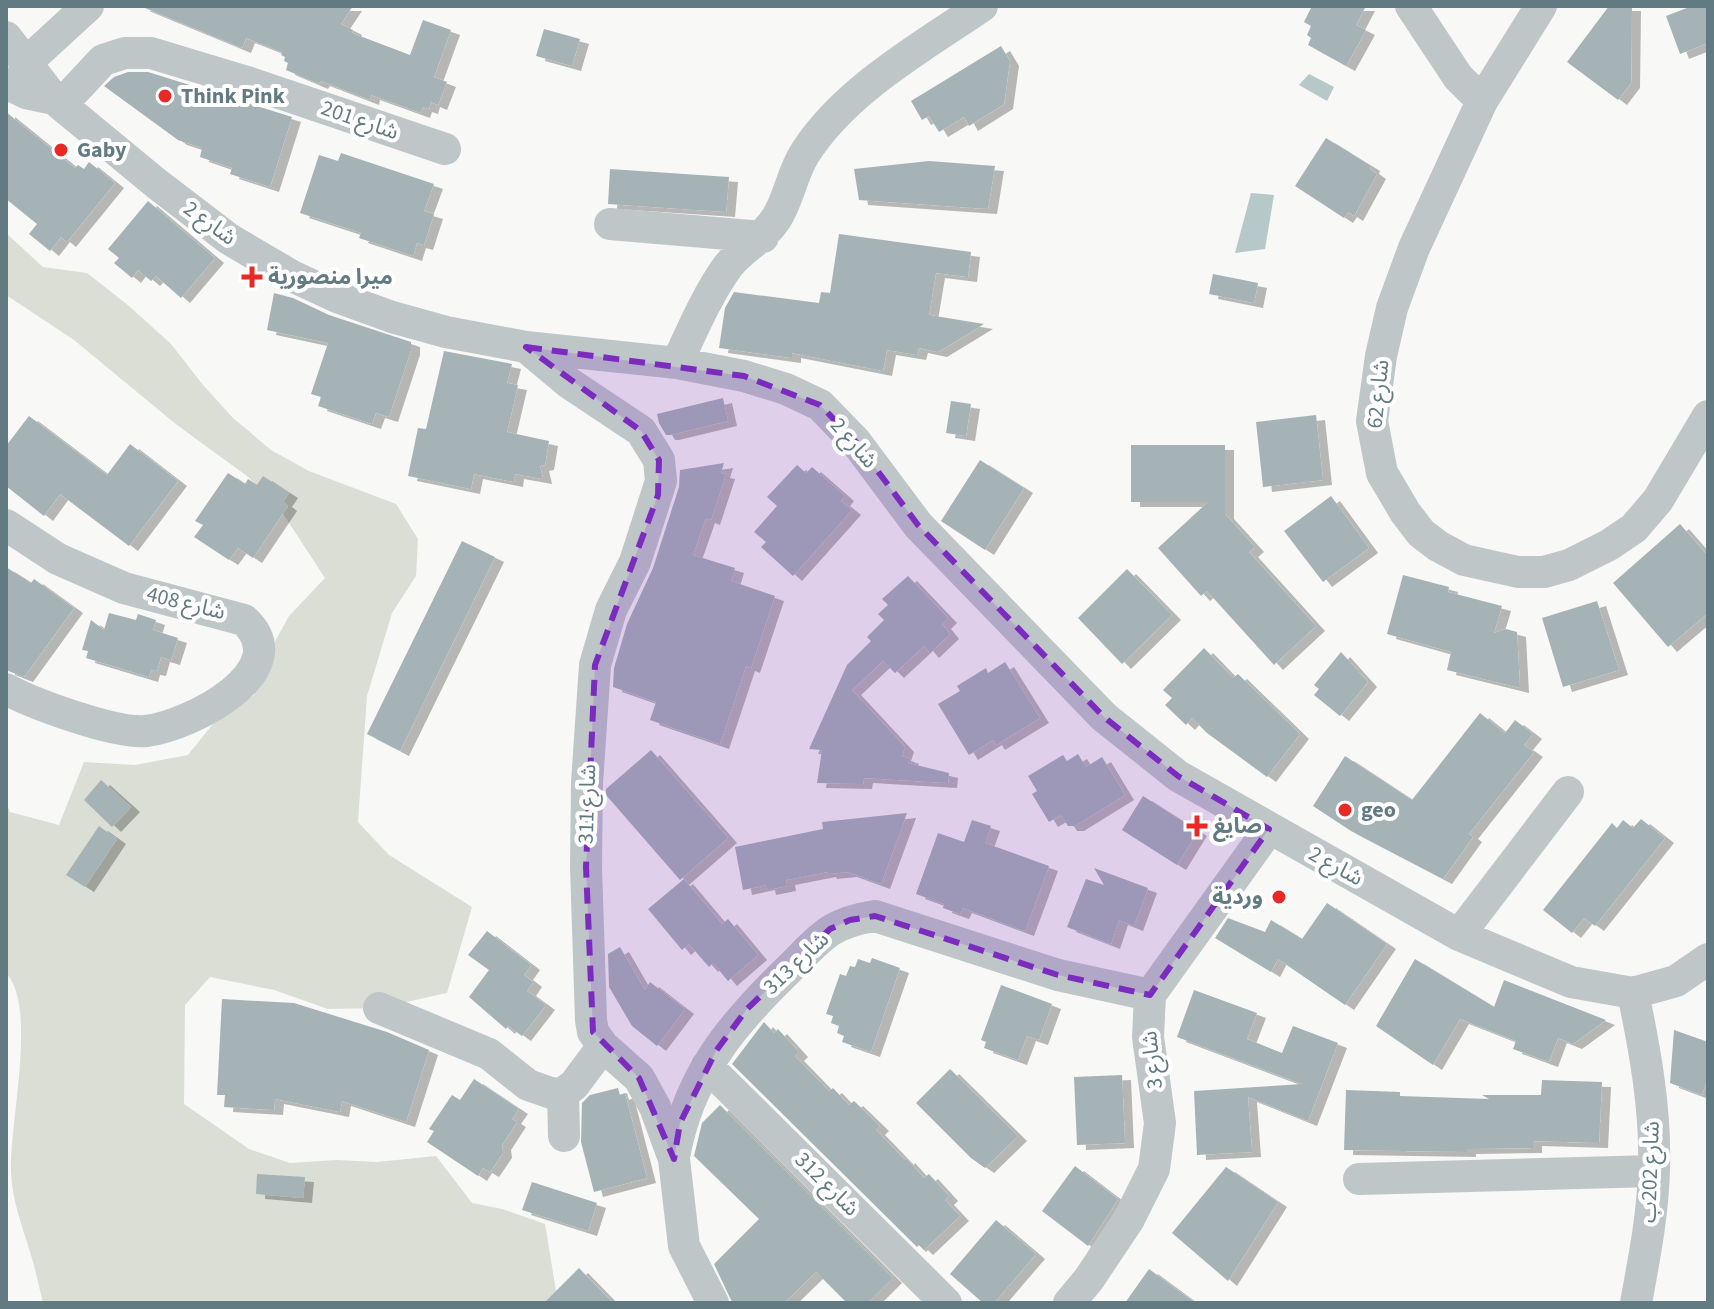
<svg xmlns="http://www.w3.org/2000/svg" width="1714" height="1309" font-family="'Source Sans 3','Noto Sans Arabic',sans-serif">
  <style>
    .green { fill: #daded5 }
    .water { fill: #b7c8c9 }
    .building { fill: #a5b3b6; filter: url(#shadow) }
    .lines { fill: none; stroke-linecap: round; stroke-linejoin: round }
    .minor { stroke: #bfc6c8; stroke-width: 32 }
    .marked { fill: #7b2cbf; fill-opacity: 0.2; stroke: #7b2cbf; stroke-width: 6; stroke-dasharray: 16 10; stroke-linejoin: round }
    .poi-dot { fill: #e92925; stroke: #fff; stroke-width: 3 }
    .labels { text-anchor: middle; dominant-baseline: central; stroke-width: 8; stroke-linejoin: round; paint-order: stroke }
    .poi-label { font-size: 22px; font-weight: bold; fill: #627a82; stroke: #fff; text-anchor: start }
    .street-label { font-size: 22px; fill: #627a82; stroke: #fff }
  </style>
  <defs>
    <filter id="shadow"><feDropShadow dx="9" dy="5" stdDeviation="0" flood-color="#0004"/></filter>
  </defs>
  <rect width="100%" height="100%" fill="#f8f8f6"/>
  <path class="green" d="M6 233 43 267 87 273 129 306 171 344 203 385 233 418 271 450 309 471 396 504 418 539 416 576 392 613 367 696 358 822 389 855 472 907 447 993 379 1008 328 1009 274 990 210 977 185 1005 184 1104 249 1149 290 1163 336 1160 377 1162 436 1156 472 1203 502 1209 545 1224 558 1303H43C39 1287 36 1271 31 1255 23 1228 12 1201 11 1172 9 1125 38 1006 6 973V803L10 812 59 825 84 762 135 765 188 755 216 720 254 695 268 654 289 616 325 578 278 506 247 476 177 425 74 340 6 295Z"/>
  <path class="water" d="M1309 74 1334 87 1327 101 1299 85Z
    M1251 193 1274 195 1265 249 1235 253Z"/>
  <path class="building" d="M140 6H353L341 24 353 30 352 33 410 55 423 20 451 30 434 77 447 82 438 105 431 102 429 109 423 107 421 113 371 95 370 100 321 81 319 84 286 70 288 63 284 61 285 57 281 55 282 52 246 38 242 48Z
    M1312 6H1366L1356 25 1366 30 1346 66 1308 45 1311 38 1307 35 1311 26 1304 22Z
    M1609 6H1632L1631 83 1618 100 1567 62Z
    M1692 6H1708V43L1680 54 1666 16Z
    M544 29 580 39 572 66 536 56Z
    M1001 46 1010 61 1004 104 969 126 964 117 939 132 929 116 922 120 911 101Z
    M128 72H148L292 117 270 187 230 174 232 168 200 157 202 148 178 140 104 86 114 77Z
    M6 112 75 168 78 165 84 169 89 162 115 183 67 242 61 237 50 251 29 234 37 224 6 199Z
    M1326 138 1371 166 1370 169 1377 174 1354 216 1348 212 1344 218 1295 186Z
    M341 153 434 184 424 211 434 214 424 245 417 243 413 256 359 238 361 233 300 213 319 155 338 161Z
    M929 161 995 166 988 209 859 200 854 169Z
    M610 169 729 177 726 212 608 204Z
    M148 201 215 258 181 298 156 276 151 281 138 270 132 278 114 263 119 258 108 249Z
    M839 234 971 252 968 277 936 273 929 315 984 324 938 352 919 348 917 355 887 350 883 371 792 353V358L719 348 725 308 734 292 819 303 821 292 830 293Z
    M1213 274 1258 283 1254 303 1209 294Z
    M274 293 293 298 329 315 411 342V350L389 417 376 413 372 424 318 406 321 397 311 394 328 343 267 330Z
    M444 351 512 364 507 383 518 385 507 432 549 441 545 465 540 466 543 479 515 474 514 482 474 474 471 489 408 476 418 428 426 429Z
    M723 398 728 421 670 435H666L659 423 657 414Z
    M951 401 971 404 966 436 946 433Z
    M1316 415 1323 480 1263 487 1256 422Z
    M29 416 107 475 130 444 178 481 129 546 60 494 44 516 6 486V446Z
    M1131 445H1225V514L1255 547 1249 552 1316 626 1274 665 1207 591 1201 596 1158 548 1208 502H1131Z
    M980 460 1024 488 985 550 941 521Z
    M724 463 721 473 726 474 711 520 706 518 693 555 735 568 731 581 775 596 751 668 746 666 720 744 650 720 656 702 613 687 614 668 627 624 653 568 679 487 680 470Z
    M797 465 806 473 812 467 845 496 841 501 852 510 793 576 761 547 766 542 754 532 777 506 767 497Z
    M228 473 245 484 248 479 257 485 263 476 289 493 283 502 288 506 253 558 238 548 229 560 194 537 203 525 195 521Z
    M1331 496 1369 548 1323 582 1284 531Z
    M1680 524 1708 556V613L1668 647 1613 583Z
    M462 541 495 557 400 751 367 734Z
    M6 567 31 583 34 579 74 608 24 677 6 670Z
    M1127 569 1172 615 1122 664 1078 618Z
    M1403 575 1449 587 1448 592 1502 606 1494 633 1506 629 1517 632 1520 688 1447 670 1451 652 1387 634Z
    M908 576 948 618 942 624 950 634 930 653 924 646 895 673 883 661 852 690 905 747 902 756 910 759 908 763 949 773 948 783 864 778 863 784 817 783 822 750 809 749 847 665 871 641 867 637 884 620 878 614 888 605 882 599Z
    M1597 601 1619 670 1563 687 1542 618Z
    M109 613 136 620 138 614 156 620 153 630 178 638 171 660 161 657 157 671 151 670 149 677 86 658 88 651 82 650 91 620 104 630Z
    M1204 648 1233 678 1238 674 1300 734 1267 777 1207 733 1192 718 1186 725 1165 705 1172 698 1163 690Z
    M1341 652 1368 682 1340 716 1314 695 1319 689 1314 685Z
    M1005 662 1040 718 996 745 993 740 969 755 938 704 960 691 957 686 986 668 988 673Z
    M1480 713 1505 733 1515 720 1533 734 1524 745 1534 752 1469 834 1473 837 1443 879 1351 831 1313 806 1345 756 1412 800Z
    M651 750 728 838 680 880 606 795V789Z
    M1078 754 1086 767 1102 757 1125 795 1075 826H1068L1061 815 1049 822 1032 794 1037 791 1028 776 1063 755 1067 761Z
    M101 780 131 807 112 827 84 800Z
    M1143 796 1198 831 1177 865 1122 830Z
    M907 813 881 884 848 872 828 874 827 872 786 880 787 886 767 890 766 885 743 890 735 847 823 829 822 822Z
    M1641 819 1665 838 1595 926 1584 918 1572 933 1543 910 1612 823 1617 828 1623 820 1633 828Z
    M972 820 991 826 985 843 1049 866 1025 931 963 908 960 914 943 908 944 904 916 894 938 833 964 842Z
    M99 826 117 839 85 887 66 875Z
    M1094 868 1148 888 1134 926 1119 920 1111 944 1067 927 1086 879 1104 885Z
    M684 879 722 924 728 919 758 955 728 981 713 963 709 967 689 944 682 950 648 909Z
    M1327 903 1387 944 1345 1005 1278 959 1271 972 1215 938 1228 918 1265 932 1271 920 1302 939Z
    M487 931 531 965 524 975 533 982 527 991 546 1005 522 1036 508 1026 506 1029 469 997 489 970 468 955Z
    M620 947 645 990 650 982 685 1009 657 1046 632 1026 609 987 608 954Z
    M872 958 900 968 871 1052 842 1042 844 1036 837 1033 839 1026 831 1023 833 1016 826 1014 840 974 846 976 850 966 855 967 858 959 870 963Z
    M1415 959 1494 1007 1504 980 1606 1020 1573 1044 1558 1038 1549 1062 1513 1049 1516 1041 1460 1019 1433 1065 1376 1026Z
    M1001 985 1052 1004 1039 1040 1027 1036 1018 1060 984 1048 986 1042 981 1040Z
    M1194 990 1257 1013 1247 1039 1282 1053 1293 1026 1338 1043 1308 1121 1248 1097 1252 1152 1197 1155 1194 1091 1302 1084 1177 1037Z
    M222 999 294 1003 387 1032 429 1050 406 1122 342 1101 340 1112 275 1099 274 1110 224 1107 225 1095H217Z
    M764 1022 774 1033 778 1029 799 1052 795 1056 829 1091 833 1088 849 1105 854 1101 880 1126 876 1130 905 1160 906 1158 924 1178 929 1174 949 1196 945 1200 960 1216 924 1250 919 1245 917 1247 732 1064Z
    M1674 1030 1708 1042V1077L1702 1095 1670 1083Z
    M950 1069 1018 1136 985 1168 971 1158 916 1103Z
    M1122 1075 1125 1143 1077 1145 1074 1077Z
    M474 1079 519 1109 512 1119 517 1122 502 1145 503 1153 490 1172 483 1168 478 1176 427 1142 434 1131 429 1129 452 1095 460 1100Z
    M1542 1080 1602 1082 1599 1143 1533 1141V1148L1467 1149V1152L1344 1150 1346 1090 1400 1092V1096L1489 1099 1482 1095H1541Z
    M618 1088 620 1095 625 1093 647 1178 594 1192 581 1142 582 1103 590 1095Z
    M720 1105 893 1278 868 1303H847L816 1272 784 1303H734L731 1300 714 1264 759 1219 694 1156 702 1123Z
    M1075 1166 1118 1199 1088 1246 1042 1211Z
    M1226 1167 1278 1202 1228 1281 1172 1233Z
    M257 1174 305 1177 303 1198 256 1194Z
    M532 1182 597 1203 588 1231 522 1210Z
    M996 1220 1036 1254 994 1303H983L950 1274Z
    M579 1268 613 1303H544Z
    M1149 1269 1195 1303H1125Z"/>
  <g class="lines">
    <path class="minor" d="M1411 6 1458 77 1482 101
      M1541 6 1482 101 1414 248 1392 308 1381 356 1372 421 1382 473 1405 512 1421 533 1438 546 1464 560 1518 572H1544L1569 565 1609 545 1634 528 1658 500 1708 416
      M6 37 54 99 157 184 229 239 292 276 337 297 392 317 446 332 526 347 677 363 744 376 786 389 820 405 856 442 918 525 1104 717 1178 776 1459 935 1571 982 1633 993 1676 981 1708 959
      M27 62 88 6
      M6 83 26 93 54 99
      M62 104 103 60 125 53H151L247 82 445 149
      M610 224 763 237
      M526 347 569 383 641 431 659 460 661 481 635 562 611 610 595 665 587 783 586 867 591 1020 593 1032 603 1046 639 1078 655 1107 674 1159 684 1246 713 1303
      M677 363C692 331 707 295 728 266 742 248 763 239 776 219 789 199 792 173 805 153 845 90 922 47 982 6
      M6 525 58 559 124 588 244 620C299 671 189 726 146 731 115 734 34 704 6 689
      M1459 935 1568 792
      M1633 993C1645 1050 1656 1111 1654 1169 1653 1214 1644 1259 1636 1303
      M379 1008 489 1054 528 1085 554 1094 563 1093
      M707 1066 946 1303
      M563 1093 574 1085 603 1046
      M563 1093 564 1136
      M674 1157C688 1077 731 1025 788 970 820 939 828 923 875 916L1058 975 1150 995
      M1359 1179 1654 1171
      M1069 1303 1089 1279 1129 1219 1154 1169 1160 1123 1148 1037 1150 995 1269 829"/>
  </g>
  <path class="marked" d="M526 347 744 376 820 405 856 442 918 525 1104 717 1178 776 1269 829 1150 995 1058 975 875 916 850 920 830 929 747 1009 716 1051 680 1123 674 1159 639 1078 593 1032 586 867 595 665 658 495 659 460 641 431Z"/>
  <g class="poi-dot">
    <circle cx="165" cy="96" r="8"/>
    <circle cx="61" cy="150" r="8"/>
    <path d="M248 265h8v8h8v8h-8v8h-8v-8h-8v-8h8z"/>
    <circle cx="1345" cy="810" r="8"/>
    <path d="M1193 814h8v8h8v8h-8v8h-8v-8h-8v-8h8z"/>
    <circle cx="1279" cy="897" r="8"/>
  </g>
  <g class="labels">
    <g class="poi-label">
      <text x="181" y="96">Think Pink</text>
      <text x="77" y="150">Gaby</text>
      <text x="268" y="277">ميرا منصورية</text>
      <text x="1361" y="810">geo</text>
      <text x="1213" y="826">صايغ</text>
      <text x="1263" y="897" text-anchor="end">وردية</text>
    </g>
    <g class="street-label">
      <text transform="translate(360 120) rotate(19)">شارع 201</text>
      <text transform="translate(210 223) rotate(36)">شارع 2</text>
      <text transform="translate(1378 394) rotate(-84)">شارع 62</text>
      <text transform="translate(854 443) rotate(49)">شارع 2</text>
      <text transform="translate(186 603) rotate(14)">شارع 408</text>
      <text transform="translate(587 804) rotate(-88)">شارع 311</text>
      <text transform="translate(1336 866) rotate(29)">شارع 2</text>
      <text transform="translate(796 963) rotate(-43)">شارع 313</text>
      <text transform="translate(1152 1060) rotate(-96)">شارع 3</text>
      <text transform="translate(1650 1172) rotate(-88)">شارع 202ب</text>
      <text transform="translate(827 1184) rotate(45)">شارع 312</text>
    </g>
  </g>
  <rect width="1714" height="1309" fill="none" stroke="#627a82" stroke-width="16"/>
</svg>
